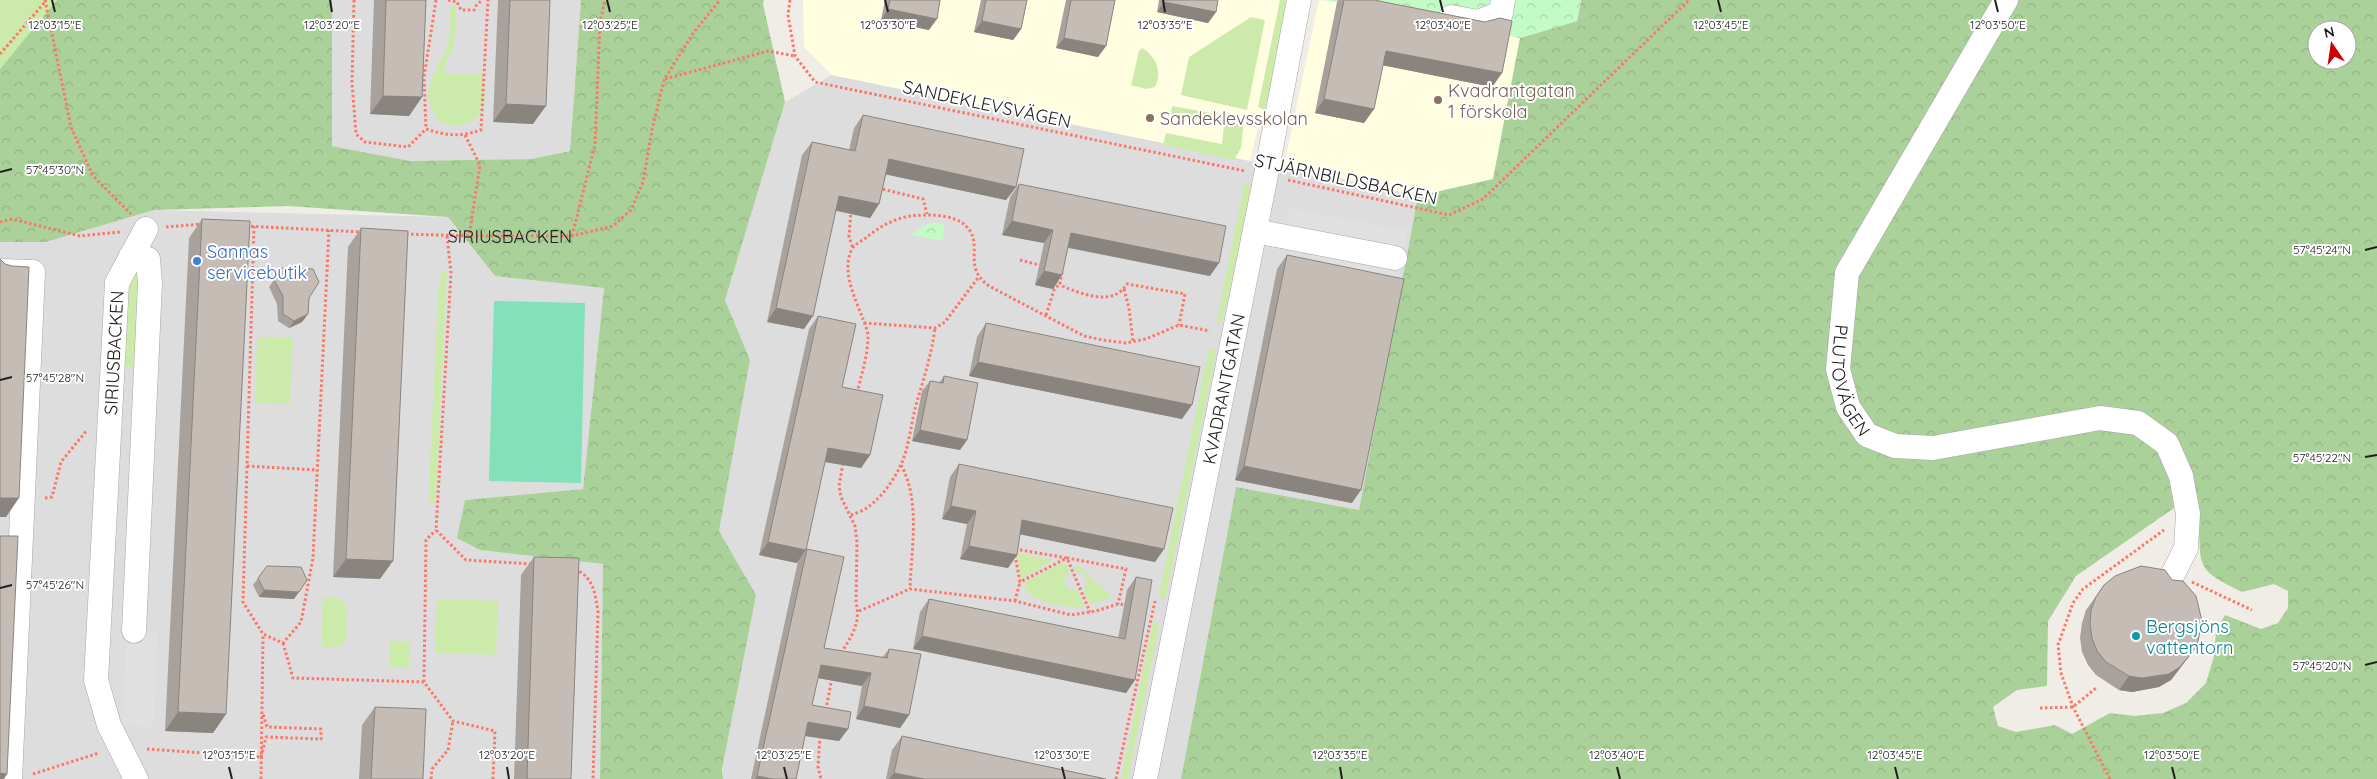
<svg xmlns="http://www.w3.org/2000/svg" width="2377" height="779" font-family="Quicksand,sans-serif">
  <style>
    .residential { fill: #dedddd }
    .education { fill: #fffee0 }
    .grass { fill: #ccebab }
    .forest { fill: url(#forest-crowns); fill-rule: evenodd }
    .park { fill: url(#park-crowns) }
    .pitch { fill: #82e1ba }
    .parking { fill: #e0e0e0 }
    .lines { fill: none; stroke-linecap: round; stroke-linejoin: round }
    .minor-casing { stroke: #a7a7a7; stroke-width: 25 }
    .path { stroke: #fd766a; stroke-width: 3; stroke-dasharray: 2.5 2.5; stroke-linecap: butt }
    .minor { stroke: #fff; stroke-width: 24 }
    .wall { fill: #a9a29c }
    .shaded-wall { fill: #8a847f }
    .building { fill: #c5bcb5; stroke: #8a847f }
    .ticks { fill: none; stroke: #202020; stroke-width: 2 }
    .education-dot { fill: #8d6e63; stroke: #fff; stroke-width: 2 }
    .shop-dot { fill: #3f7fe0; stroke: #fff; stroke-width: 2 }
    .culture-dot { fill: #0f9aa8; stroke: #fff; stroke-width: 2 }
    .labels { text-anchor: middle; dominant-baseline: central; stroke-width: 4; stroke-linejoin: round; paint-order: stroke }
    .education-label { font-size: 18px; fill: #785e54; stroke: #fff; text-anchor: start }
    .street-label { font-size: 18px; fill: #202020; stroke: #fff }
    .shop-label { font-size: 18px; fill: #366cbe; stroke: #fff; text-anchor: start }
    .culture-label { font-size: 18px; fill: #0d838f; stroke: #fff; text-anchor: start }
    .ticks-label { font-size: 12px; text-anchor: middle; fill: #202020; stroke: #fff; stroke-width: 4; stroke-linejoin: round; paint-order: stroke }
  </style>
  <defs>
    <pattern id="forest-crowns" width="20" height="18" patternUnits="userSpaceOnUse" patternTransform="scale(1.25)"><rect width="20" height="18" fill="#abd19a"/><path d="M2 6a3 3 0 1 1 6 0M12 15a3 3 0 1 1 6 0" fill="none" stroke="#93b384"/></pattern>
    <pattern id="park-crowns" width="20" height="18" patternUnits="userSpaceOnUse" patternTransform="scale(1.25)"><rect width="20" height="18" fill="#c3fbc6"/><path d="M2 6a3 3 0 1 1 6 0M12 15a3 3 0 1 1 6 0" fill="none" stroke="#a7d7aa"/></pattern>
  </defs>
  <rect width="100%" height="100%" fill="#f0ede6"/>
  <path class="residential" d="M332 0H581L570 151 531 159 410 161 332 146Z
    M832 75 1250 161 1284 166 1418 196 1359 510 1236 487 1181 779H723L719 531 750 360 725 300 785 102Z
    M154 210 448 217 495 276 604 288 583 489 465 500 480 550 603 564 600 779H0V242H46Z"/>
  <path class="education" d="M803 0H1288L1250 161 832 75 804 47Z
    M1319 0 1337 2 1315 113 1364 122 1376 64 1503 34 1520 38 1493 179 1418 196 1284 166Z"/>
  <path class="grass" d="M0 0H57V2L0 69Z
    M1280 0H1290L1265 110 1258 107Z
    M452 6H456C457 23 457 35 452 51 448 59 444 65 444 74H484L485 99 479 116C469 124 459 128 446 124 440 122 436 117 433 111 419 87 440 68 447 46 451 34 451 20 449 7Z
    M1251 17 1265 20 1247 110 1181 95 1189 57Z
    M1142 48C1156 56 1163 72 1155 87L1146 89 1131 85 1139 51Z
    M1172 106 1244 119 1241 148 1234 160 1163 145 1166 133 1222 144 1224 125 1171 114Z
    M1246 184 1250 186 1251 192 1225 311 1221 322 1216 324 1244 185Z
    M138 260 141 368 120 366 123 297Z
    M445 270 447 273 436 500 432 503 429 499V485L439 279 441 273Z
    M257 337 293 338 290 404 255 403Z
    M1213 348 1216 350V354L1166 596 1164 600H1161L1159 594 1208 352Z
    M1017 553 1053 560 1021 580Z
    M1061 563 1066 564 1070 573 1064 578 1068 590H1078L1084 606C1070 610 1021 602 1025 582Z
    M1076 564 1111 595 1110 597 1091 605 1083 589 1087 585 1084 575 1076 572 1074 565Z
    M323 597 339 598 347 607 346 642 336 648H321Z
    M437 599 498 601 496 655 435 653Z
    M1153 621 1158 622 1159 628 1128 779H1121Z
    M390 641 410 642 409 668 389 667Z"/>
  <path class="forest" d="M57 0H332V146L410 161 531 159 570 151 581 0H764L763 4 785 102 725 300 750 360 719 531 756 595 722 769 723 779H600L603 564 480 550 457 538 465 500 583 489 604 288 495 276 448 217 288 206 154 210 46 242H0V69Z
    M1581 0H2377V779H1181L1236 487 1359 510 1418 196 1493 179 1520 38 1577 21ZM2317 30H2347V60H2317ZM2177 506 2199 522C2200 570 2198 570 2242 592L2274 584 2288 591V608L2278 623 2261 629 2225 615 2216 631 2214 656 2206 683 2186 703 2163 713 2135 716 2110 713 2072 734 2055 725 2016 732 1998 726 1993 707 2017 690 2047 686 2048 621 2076 576Z"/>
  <path class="park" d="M1326 0H1581L1577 21 1520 38Z
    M936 223 944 224 943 241 911 235 924 225Z"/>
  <path class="pitch" d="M494 301 585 303 581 483 489 481Z"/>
  <path class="parking" d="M1290 208 1407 231 1395 290 1308 273 1317 231 1287 225Z
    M128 631 158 632 153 727 122 725Z"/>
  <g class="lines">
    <g class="minor-casing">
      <g id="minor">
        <path id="s2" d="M2006 0 1847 273 1838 369 1848 407 1867 435 1895 446 1933 448 2100 418 2138 423 2167 444 2181 476 2188 514 2186 548 2169 582"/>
        <path d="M1451 17 1478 22 1501 13 1503 0"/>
        <path d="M1255 231 1395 258"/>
        <path d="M131 256 148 259 150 283 134 631"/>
        <path d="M0 271 33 272 10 779"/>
        <path id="s3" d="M136 779 109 725 96 680 117 283 146 229"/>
        <path id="s4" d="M1145 779 1266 175 1299 0"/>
      </g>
    </g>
    <g class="path">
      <path d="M45 0 71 127 93 176 131 214"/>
      <path d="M354 0 352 82 356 134 365 142 408 147 426 129"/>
      <path d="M436 0 424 77 426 129C448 136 459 137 481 130L488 0"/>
      <path d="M448 0 457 2 461 10H474L477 4 483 0"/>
      <path d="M790 0 788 15 795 56 815 82 1245 171"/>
      <path d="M0 54 45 2"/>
      <path d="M665 79 768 51 795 56"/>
      <path d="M465 135 480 165 469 236"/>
      <path d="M1288 180 1449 215 1483 199 1689 0"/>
      <path d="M878 188 923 199 927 214"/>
      <path d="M851 210 849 237 853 248"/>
      <path d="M0 222 12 219 80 236 120 232"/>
      <path d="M246 226 362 232"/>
      <path d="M254 226 243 602 263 634 283 643 301 622 313 558 329 230"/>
      <path d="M166 227 202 224"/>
      <path id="s1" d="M406 234 469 236H572L613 226 631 210 643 182 652 130 664 80 694 32 720 0"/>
      <path d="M447 236 451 273 436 530 466 560 532 564"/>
      <path d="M572 236 595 145 600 22 605 0"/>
      <path d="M1020 260 1043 266"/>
      <path d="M1062 272 1060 283 1064 287C1083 294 1113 307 1127 284L1185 294 1179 325"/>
      <path d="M1124 289 1129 308 1133 342"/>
      <path d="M1046 315 1054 290 1060 283"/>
      <path d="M864 323 935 328 945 322 978 278"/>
      <path d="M857 393C861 376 868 355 868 337 868 331 865 324 863 319 855 298 841 271 852 249 855 244 862 241 867 237 879 227 895 218 911 216 926 214 955 214 966 226 985 245 961 266 989 286L1084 336 1103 340 1126 343 1146 339 1179 325 1210 331"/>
      <path d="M901 465C921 501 911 550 910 589"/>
      <path d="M247 466 317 470"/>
      <path d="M45 498 52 497 61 462 87 430"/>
      <path d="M851 515C856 513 863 511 868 507 886 494 902 469 907 447 911 431 913 414 918 398 925 375 932 352 935 328"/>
      <path d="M1015 549 1067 558 1090 612"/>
      <path d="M1015 555 1020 582 1067 558 1126 569 1118 604"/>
      <path d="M575 569C594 578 595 593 598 612L593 779"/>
      <path d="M2192 582 2252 610"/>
      <path d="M1015 601 1020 582"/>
      <path d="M859 611 910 589 1015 601 1071 615 1096 611 1118 604 1128 605"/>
      <path d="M283 643 293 678 424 682 453 721 495 731 493 779"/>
      <path d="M841 653C852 636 861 622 856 602L857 542 855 526 841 497 839 486 843 463"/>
      <path d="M424 682 426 540 436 530"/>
      <path d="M2040 708 2073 707 2096 688"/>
      <path d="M826 710 832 677"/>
      <path d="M820 736 818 767 821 779"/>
      <path d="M147 749 261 757"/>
      <path d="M261 757 266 737 321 739V729L267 727 263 714"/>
      <path d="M33 774 99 753"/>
      <path d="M261 779 263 634"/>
      <path d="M431 779 432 769 448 750 453 721"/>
      <path d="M1116 779 1155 601"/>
      <path d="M2110 779 2073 707 2061 673 2058 645 2073 603 2083 589 2164 530"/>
    </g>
    <use href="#minor" class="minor"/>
  </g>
  <path class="wall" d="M374 0H426L422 97 409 116 370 114Z
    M498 0H550L533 124 493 122Z
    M885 0H940L929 30 881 20Z
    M981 0H1027L1021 29 1013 40 974 32Z
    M1066 0H1115L1106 46 1098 57 1056 48Z
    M1159 0H1218L1216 12 1208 23 1157 12Z
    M1338 0H1374L1502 73 1492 87 1383 65 1374 109 1364 123 1315 113 1337 2Z
    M863 115 1016 187 1006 200 886 174 879 204 870 218 836 211 804 329 767 322 802 155 812 142 849 150 854 128Z
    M1019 184 1210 276 1068 248 1062 275 1053 289 1035 285 1044 243 1002 235 1010 197Z
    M202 219 226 714 213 733 165 731 189 238Z
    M361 228 380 579 333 577 348 247Z
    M1287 255 1352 503 1235 480 1277 269Z
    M282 268 309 298 308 314 302 322 289 328 278 321 277 304 269 287Z
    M818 316 842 387 870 455 861 468 825 462 797 563 759 555 809 329Z
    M986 323 1182 419 969 376 977 337Z
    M944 376 967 440 960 450 912 441 922 391 930 381 939 383Z
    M959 464 1164 549 1155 562 1020 534 1008 568 960 559 967 524 942 519 950 477Z
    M807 549 824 648 882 658 889 649 909 715 900 728 856 719 862 686 818 678 812 705 848 729 839 741 805 736 796 779H751L798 561Z
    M534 557 571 779H514L521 575Z
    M267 566 294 599 259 597 253 585Z
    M1136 577 1135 680 1126 693 913 649 920 612 929 599 1118 638 1127 590Z
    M2104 585 2197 646 2171 680 2159 687 2132 692 2119 690 2096 675 2088 665 2082 652 2080 638 2082 623 2086 610Z
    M375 707 423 779H359L362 725Z
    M902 736 1106 779H886L892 750Z"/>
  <path class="shaded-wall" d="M1164 2 1216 12 1208 23 1157 12Z
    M888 9 937 19 929 30 881 20Z
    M982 21 1021 29 1013 40 974 32Z
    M1064 38 1106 46 1098 57 1056 48Z
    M1386 51 1502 73 1492 87 1376 64Z
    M383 96 422 97 409 116 370 114Z
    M1324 99 1374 109 1364 123 1315 113Z
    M506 104 546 106 533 124 493 122Z
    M889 159 1016 187 1006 200 879 173Z
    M839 196 879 204 870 218 830 209Z
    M1012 221 1053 230 1044 243 1002 235Z
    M1071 233 1219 263 1210 276 1061 246Z
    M1044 271 1062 275 1053 289 1035 285Z
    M776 308 813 316 804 329 767 322Z
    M308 314 302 322 289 328 294 321Z
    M978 362 1192 405 1182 419 969 376Z
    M920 430 967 440 960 450 912 441Z
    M828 448 870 455 861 468 819 461Z
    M1244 466 1361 490 1352 503 1235 480Z
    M0 498H19L6 517H0Z
    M951 506 976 511 967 524 942 519Z
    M1022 520 1164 549 1155 562 1013 533Z
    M768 542 806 550 797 563 759 555Z
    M969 546 1017 555 1008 568 960 559Z
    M346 559 393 561 380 579 333 577Z
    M264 590 299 592 294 599 259 597Z
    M922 636 1135 680 1126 693 913 649Z
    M2197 646 2171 680 2159 687 2132 692 2119 690 2129 676Z
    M821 665 871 673 862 686 812 677Z
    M864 706 909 715 900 728 856 719Z
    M178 712 226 714 213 733 165 731Z
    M808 722 848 729 839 741 799 735Z
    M0 773 7 774 4 779H0Z
    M894 773 924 779H889Z
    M757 776 773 779H755Z"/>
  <path class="building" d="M386 0H426L422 97 383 96Z
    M510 0H550L546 106 506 104Z
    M890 0H940L937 19 888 9Z
    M986 0H1027L1021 29 982 21Z
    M1071 0H1115L1106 46 1064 38Z
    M1164 0H1218L1216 12 1164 2Z
    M1344 0H1374L1485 22 1500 18 1512 21 1502 73 1386 51 1374 109 1324 99Z
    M863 115 1024 149 1016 187 889 159 879 204 839 196 813 316 776 308 812 142 855 151Z
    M1019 184 1226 226 1219 263 1071 233 1062 275 1044 271 1053 230 1012 221Z
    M202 219 250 221 226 714 178 712Z
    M361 228 408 231 393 561 346 559Z
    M1287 255 1404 279 1361 490 1244 466Z
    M0 259 5 264 12 266 29 267 19 498H0Z
    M282 268 313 269 319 282 309 298 308 314 294 321 283 314V296L274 280Z
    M818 316 856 324 842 387 883 395 870 455 828 448 806 550 768 542Z
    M986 323 1200 367 1192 405 978 362Z
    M944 376 978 383 967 440 920 430 930 381 943 383Z
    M959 464 1173 508 1164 549 1022 520 1017 555 969 546 976 511 951 506Z
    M0 536H18L7 774 0 773Z
    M807 549 844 557 824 648 887 658 889 649 921 654 909 715 864 706 871 673 821 665 812 705 851 712 848 729 808 722 796 779H773L757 776Z
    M534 557 579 558 571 779H527Z
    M267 566 301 567 307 580 299 592 264 590 258 578Z
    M2141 566 2165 570 2172 580 2183 581 2196 596 2202 621 2197 646 2180 667 2169 674 2142 678 2129 676 2106 662 2097 651 2092 638 2090 624 2091 610 2096 597 2104 585 2115 576Z
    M1136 577 1152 580 1135 680 922 636 929 599 1125 639Z
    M375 707 426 709 423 779H371Z
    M902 736 1106 779H924L894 773Z"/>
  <path class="ticks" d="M52 0 55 12M330 0 332 12M607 0 610 12M885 0 888 12M1163 0 1165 12M1440 0 1443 12M1718 0 1721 12M1995 0 1998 12M0 172 12 169M2365 250 2377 247M0 380 12 377M2365 457 2377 455M0 588 12 585M2365 665 2377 662M229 767 232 779M507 767 509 779M784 767 787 779M1062 767 1065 779M1340 767 1342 779M1617 767 1620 779M1895 767 1898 779M2172 767 2175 779"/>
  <g class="education-dot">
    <circle cx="1438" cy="100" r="5"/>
    <circle cx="1150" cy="118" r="5"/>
  </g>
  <circle class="shop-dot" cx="197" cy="261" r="5"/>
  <circle class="culture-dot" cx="2136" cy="636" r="5"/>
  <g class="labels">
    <g class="education-label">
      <text x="1448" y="90">Kvadrantgatan<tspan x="1448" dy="21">1 förskola</tspan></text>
      <text x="1160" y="118">Sandeklevsskolan</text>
    </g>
    <g class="street-label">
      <text transform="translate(987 104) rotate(12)">SANDEKLEVSVÄGEN</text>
      <text transform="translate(1346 179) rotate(12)">STJÄRNBILDSBACKEN</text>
      <text stroke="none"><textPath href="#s1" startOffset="104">SIRIUSBACKEN</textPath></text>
      <text stroke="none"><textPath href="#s3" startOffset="435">SIRIUSBACKEN</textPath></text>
      <text stroke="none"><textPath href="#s2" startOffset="426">PLUTOVÄGEN</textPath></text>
      <text stroke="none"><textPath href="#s4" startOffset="398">KVADRANTGATAN</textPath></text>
    </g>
    <g class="shop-label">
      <text x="207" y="251">Sannas<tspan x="207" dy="21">servicebutik</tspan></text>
    </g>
    <g class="culture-label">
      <text x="2146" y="626">Bergsjöns<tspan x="2146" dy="21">vattentorn</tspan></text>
    </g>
  </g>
  <g class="ticks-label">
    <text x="55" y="29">12°03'15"E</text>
    <text x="332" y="29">12°03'20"E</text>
    <text x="610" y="29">12°03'25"E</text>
    <text x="888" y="29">12°03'30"E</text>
    <text x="1165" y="29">12°03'35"E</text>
    <text x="1443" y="29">12°03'40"E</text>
    <text x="1721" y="29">12°03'45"E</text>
    <text x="1998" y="29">12°03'50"E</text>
    <text x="55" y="174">57°45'30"N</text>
    <text x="2322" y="254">57°45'24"N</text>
    <text x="55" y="382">57°45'28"N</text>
    <text x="2322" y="462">57°45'22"N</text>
    <text x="55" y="589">57°45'26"N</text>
    <text x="2322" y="670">57°45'20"N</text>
    <text x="229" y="759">12°03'15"E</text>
    <text x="507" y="759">12°03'20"E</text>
    <text x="784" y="759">12°03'25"E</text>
    <text x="1062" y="759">12°03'30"E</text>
    <text x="1340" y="759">12°03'35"E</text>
    <text x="1617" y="759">12°03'40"E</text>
    <text x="1895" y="759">12°03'45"E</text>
    <text x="2172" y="759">12°03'50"E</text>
  </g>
  <g transform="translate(2332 45) rotate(347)"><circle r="24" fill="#ffffff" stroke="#a6a6a6"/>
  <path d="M0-4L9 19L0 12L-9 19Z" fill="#cf0005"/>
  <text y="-8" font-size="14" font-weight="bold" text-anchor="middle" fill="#202020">N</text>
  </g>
</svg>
